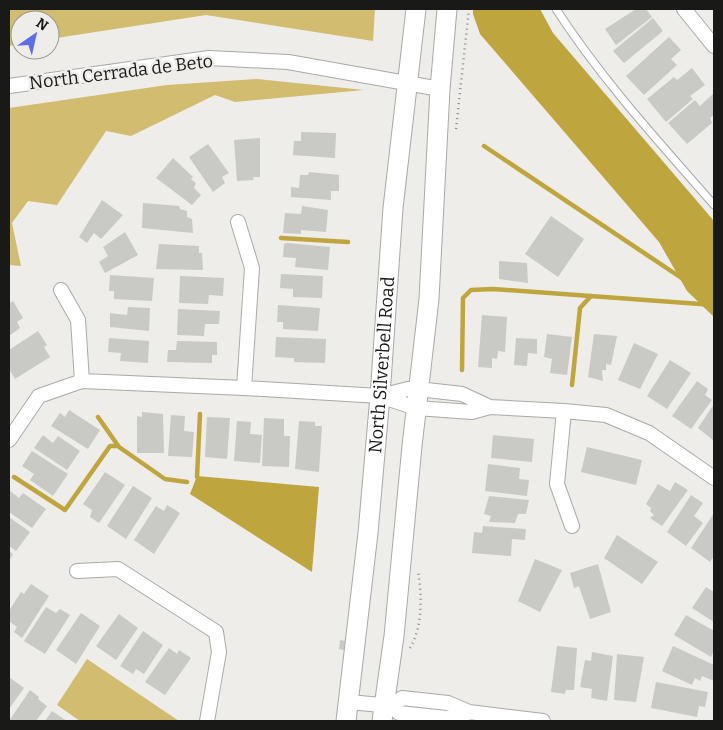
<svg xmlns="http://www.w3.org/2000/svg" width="723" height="730" font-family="Bitter,serif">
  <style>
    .green { fill: #d1bc6f }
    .water { fill: #bfa53e }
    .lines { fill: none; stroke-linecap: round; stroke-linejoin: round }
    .stream { stroke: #bfa53e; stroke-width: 4.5 }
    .building { fill: #c9c9c6 }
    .lane-casing { stroke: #aaa9a6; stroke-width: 9 }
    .street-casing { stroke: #aaa9a6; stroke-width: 16 }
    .secondary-casing { stroke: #aaa9a6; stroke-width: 21 }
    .path { stroke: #8b8a88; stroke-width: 2.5; stroke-dasharray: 1 4; stroke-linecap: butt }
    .lane { stroke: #fff; stroke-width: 7 }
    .street { stroke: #fff; stroke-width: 14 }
    .secondary { stroke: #fff; stroke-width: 19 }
    .labels { text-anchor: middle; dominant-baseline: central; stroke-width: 5; stroke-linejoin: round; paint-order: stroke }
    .street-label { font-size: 18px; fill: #191917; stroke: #eeedea }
  </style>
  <rect width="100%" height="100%" fill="#eeedea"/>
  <path class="green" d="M9 9H375L373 41 206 15 50 39V20H20V44L9 46Z
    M257 79 364 90 235 102 215 95 131 136 106 131 57 205 28 201 12 223 21 266 9 265V108L167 85Z
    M87 659 179 721H80L57 705Z"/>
  <path class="water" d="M473 9H540L553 33 714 221V317L687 291 659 242 480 34 473 14Z
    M197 476 319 487 312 572 190 494Z"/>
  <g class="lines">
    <path class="stream" d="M484 146 683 279
      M281 238 348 242
      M462 370 463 298 471 290 493 289 714 305
      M572 385 580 308 591 296
      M98 417 119 447 165 479 187 482
      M14 477 65 510 110 446H118
      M197 477 200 414"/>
  </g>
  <path class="building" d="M636 9H646L652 17 616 45 605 29Z
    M653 18 663 31 624 63 613 51Z
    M669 37 681 50 671 59 677 65 644 95 626 76Z
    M692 68 705 85 690 96 693 99 666 122 647 99 674 77 677 80Z
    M714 93V115L710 118 712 123 687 144 668 123 695 100 700 106Z
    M301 132 336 133 335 158 293 155 294 141H301Z
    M260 138V177H253L254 180 237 181 234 140Z
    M208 144 229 173 222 177 225 183 213 192 189 157Z
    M173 158 193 177 191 179 196 183 194 188 201 195 192 205 156 178Z
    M309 172 339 175V191H331V200L291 197V187L299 188 300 175H308Z
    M102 200 123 215 101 239 94 233 87 243 79 237Z
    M143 203 179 206 180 209 187 211V217L192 219 193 233 142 228Z
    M302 206 328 210 326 232 301 230V234L283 233 285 213 301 214Z
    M551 216 584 239 558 277 525 254Z
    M125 232 138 255 105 273 99 262 108 256 103 247Z
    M287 243 330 247 328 270 295 267 296 258 283 257 284 244Z
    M159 244 199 246V253H202L203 270 156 269Z
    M499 261 527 263 528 283 499 279Z
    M281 274 323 276 322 298 293 297V289L280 288Z
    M110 275 154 278 152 301 114 299V291H109Z
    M180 276 224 278 223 296 209 295 208 304 179 303Z
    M13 301 23 318 17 322 20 328 9 336V304Z
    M278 305 320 308 318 331 283 329V322H277Z
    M128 307 150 308 149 331 110 327V313L127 315Z
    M178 309 220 311 219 324H205L204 336 177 335Z
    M482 315 507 317 505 352 498 351 497 359 492 358V368L478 367Z
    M38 331 47 345 44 347 50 357 15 379 9 369V350Z
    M547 334 572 337 567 375 550 373 552 359 544 357Z
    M594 334 617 336 611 365 606 364V370H602L603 381 588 377Z
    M276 337 326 339 325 363 294 362V358L275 357Z
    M109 338 149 341 148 363 120 361 121 353 108 352Z
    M516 338 537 339V354L528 353 527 366 514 365Z
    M177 341 217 342V355H212V363L167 362 168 350H176Z
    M634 343 658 354 640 389 618 380Z
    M670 360 691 373 667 409 647 396Z
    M697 381 708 389 705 395 712 400 691 429 672 416Z
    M714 404V441L698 428Z
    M69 410 100 430 88 449 51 426 60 413 65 417Z
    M142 412 163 414 164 453H137V416L142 417Z
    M171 415 185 416 184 431 194 432 192 457 168 456Z
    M207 417 230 418 227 459 205 457Z
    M264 418 284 419V436H290L289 467 262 466Z
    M237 421 251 422 250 434 262 435 260 463 234 461Z
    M299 421 315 422V426H322L319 472 295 469Z
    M43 435 53 443 58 436 80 451 67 470 34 448Z
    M493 435 534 439 532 462 491 458Z
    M587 447 642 460 636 485 581 472Z
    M32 451 68 474 53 496 30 480 34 474 22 466Z
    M488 464 520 468 519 479 529 480 527 496 485 491Z
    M105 472 125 485 99 523 90 517 92 510 83 504Z
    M675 482 688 490 662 526 650 518 654 515 650 511 651 508 646 504 658 484 670 491Z
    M133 486 152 498 126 539 107 526Z
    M9 490 19 498 23 493 46 509 32 528 9 512Z
    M691 495 703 503 694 516 703 523 686 546 667 532Z
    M489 496 529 500 526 514H518L515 523 489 522 491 516 484 514Z
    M167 505 180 513 154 554 134 540 156 506 164 511Z
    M714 513V556L710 562 691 548Z
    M9 517 30 532 16 551 9 546Z
    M483 526 526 529 525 540 512 539 511 556 472 553 474 532 482 533Z
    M617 535 658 562 642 584 604 558Z
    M9 551 13 554 9 561Z
    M535 559 562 570 540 612 518 601Z
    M598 564 611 612 590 619 579 586 574 588 570 573Z
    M31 584 49 596 22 638 14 632 17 627 9 621V611L21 592 24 594Z
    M706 587 714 592V622L692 608Z
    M46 607 56 613 60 609 70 615 45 654 24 641Z
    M81 613 100 626 76 664 56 650Z
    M119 614 138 628 116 660 96 646Z
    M686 615 714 631V651L711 657 674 635Z
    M143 631 163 645 144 674 136 669 133 674 120 666Z
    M340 640 345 641 344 650 339 649Z
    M557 646 577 648 574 690H566L565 694 551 692Z
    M673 646 714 665V681L702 676 700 681 695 678 692 685 662 671Z
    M169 648 177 654 179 650 191 658 165 695 145 682Z
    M592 652 613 656 607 701 591 698 592 689 580 687 585 660 591 661Z
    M617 654 644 657 636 702 614 700Z
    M9 677 24 688 9 709Z
    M656 682 708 692 705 707 699 706 697 717 651 708Z
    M30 690 39 697 38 699 47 706 36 721H9Z
    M52 711 67 721H45Z"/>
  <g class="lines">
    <g class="lane-casing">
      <path id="lane" d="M556 9C602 80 659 142 714 205"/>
    </g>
    <g class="street-casing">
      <path id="street" d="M684 9 714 46
        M9 86 209 58 288 62 440 89
        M238 222 252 268 244 388 380 396 408 389H418L462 394 490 407
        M61 290 78 320 82 381
        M380 396 416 408 472 412 490 407 564 411 606 415 649 433 714 478
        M564 411 557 484 572 526
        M9 440 39 396 82 381 244 388
        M77 571 118 569 216 632 219 652 207 721
        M349 702 392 706
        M392 706 402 698 448 703 469 712 543 721
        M392 706 399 713 456 719 469 712"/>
    </g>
    <g class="secondary-casing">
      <g id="secondary">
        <path id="s1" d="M346 721 368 533 380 396 393 208 416 9"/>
        <path d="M382 721 394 636 412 446 429 299 440 89 447 9"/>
      </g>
    </g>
    <path class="path" d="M456 129 469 9
      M410 648C423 626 422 596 418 571"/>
    <use href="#lane" class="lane"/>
    <use href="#street" class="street"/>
    <use href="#secondary" class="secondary"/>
  </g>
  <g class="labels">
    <g class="street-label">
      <text transform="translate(121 72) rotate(-7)">North Cerrada de Beto</text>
      <text stroke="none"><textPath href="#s1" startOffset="358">North Silverbell Road</textPath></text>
    </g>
  </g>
  <rect width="723" height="730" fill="none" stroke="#191917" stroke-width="20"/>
  <g transform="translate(35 35) rotate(34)"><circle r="24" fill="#eeedea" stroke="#999896"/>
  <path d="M0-4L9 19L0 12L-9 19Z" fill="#606de5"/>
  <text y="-8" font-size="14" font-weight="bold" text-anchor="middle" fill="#191917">N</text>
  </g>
</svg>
